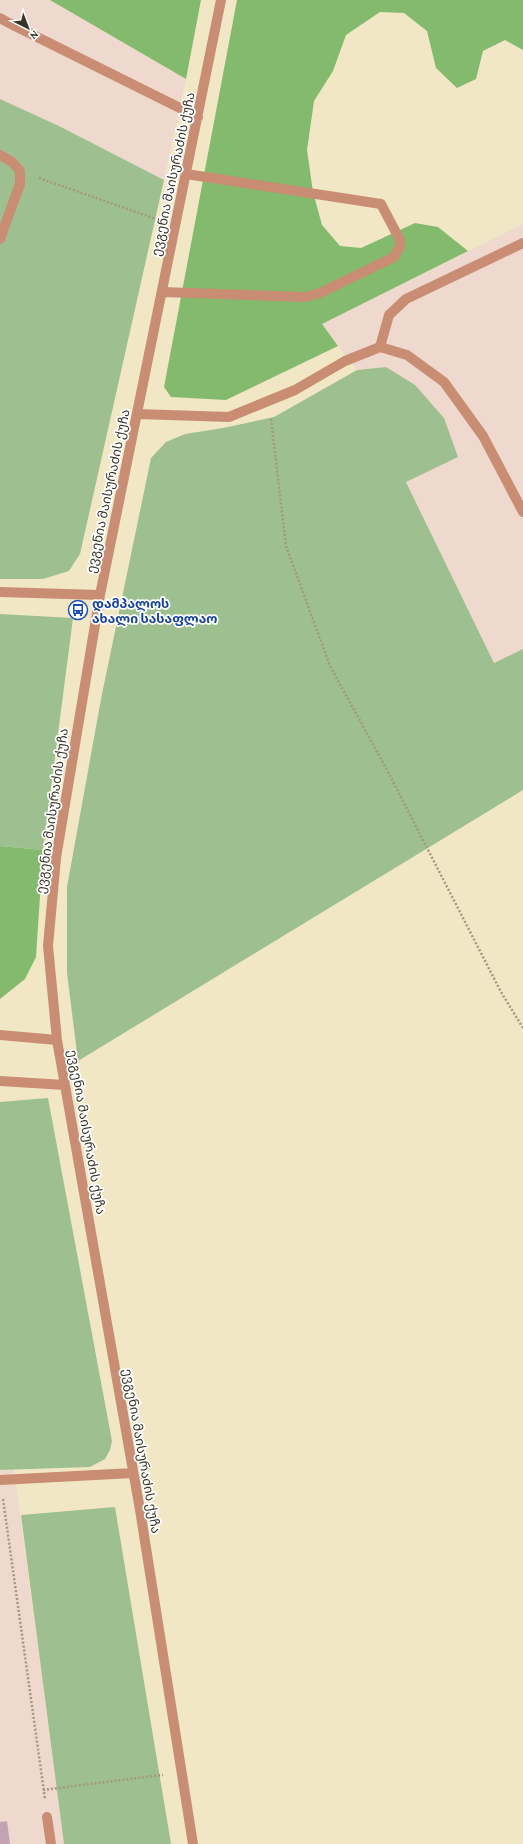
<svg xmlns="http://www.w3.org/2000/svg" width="523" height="1844" font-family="'Crimson Pro','Noto Sans Georgian',serif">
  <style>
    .industrial { fill: #efd8cd }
    .green { fill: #9ec090 }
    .forest { fill: #84ba6d }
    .building { fill: #c3a2b3 }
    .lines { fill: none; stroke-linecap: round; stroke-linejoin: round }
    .path { stroke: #a19980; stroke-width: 2.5; stroke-dasharray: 2 2; stroke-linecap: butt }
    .minor { stroke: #c88d73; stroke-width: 10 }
    .labels { text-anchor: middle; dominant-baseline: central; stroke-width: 3.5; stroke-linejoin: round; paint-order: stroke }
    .street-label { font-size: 13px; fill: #383427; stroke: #fff }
    .transit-label { font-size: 13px; font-weight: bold; fill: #164399; stroke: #fff; text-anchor: start }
  </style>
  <rect width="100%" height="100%" fill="#f2e7c5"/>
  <path class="industrial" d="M0 0H50L186 79 164 180 59 126 0 99Z
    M523 224V649L494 663 406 481 458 457 386 367 357 370 321 324Z
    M14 1469 64 1844H0V1470Z"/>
  <path class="green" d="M0 99 59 126 164 180 80 554 69 571 43 579H0Z
    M386 367 415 385 444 418 458 457 406 482 494 663 523 649V790L78 1061 67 973V887L101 699 151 458 166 442 185 434 223 428 274 417 357 370Z
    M0 614 73 618 43 850 0 846Z
    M48 1098 112 1441 110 1450 105 1459 90 1467 0 1470V1102Z
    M115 1507 171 1844H64L21 1515Z"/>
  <path class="forest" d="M50 0H201L186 79Z
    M237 0H523V50L505 40 483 51 476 79 457 88 436 68 427 31 404 13 380 12 346 35 333 71 314 101 307 150 313 192 322 225 340 246 361 248 415 223 438 227 468 251 322 324 338 346 226 400 171 397 164 387Z
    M0 846 43 850 36 957 25 979 0 999Z"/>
  <path class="building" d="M7 1821 10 1844H0V1822Z"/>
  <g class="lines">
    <path class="path" d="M39 178 159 220
      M271 419 286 546 330 666 387 770 501 992 523 1028
      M3 1499 45 1799
      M43 1790 163 1775"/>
    <path class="minor" d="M0 18 9 23 198 117
      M0 155 12 162 20 171V184L0 239
      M162 292 305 297 320 293 394 257 400 246V240L381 204 186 174
      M380 347 389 315 406 299 523 243
      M137 414 229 417 295 390 345 361 380 347 407 355 444 382 483 436 523 512
      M0 592 100 595
      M0 1035 57 1040
      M0 1081 65 1085
      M0 1480 133 1473
      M47 1817 51 1844
      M193 1844 140 1510 57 1040 48 946 56 858 100 595 221 0"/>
  </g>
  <defs>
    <g id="bus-ring" transform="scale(1)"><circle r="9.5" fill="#fff" stroke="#1a4fb4" stroke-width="1.5"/><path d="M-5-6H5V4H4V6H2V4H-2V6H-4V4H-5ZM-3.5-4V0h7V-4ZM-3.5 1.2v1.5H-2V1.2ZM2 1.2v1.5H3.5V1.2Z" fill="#1a4fb4"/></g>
  </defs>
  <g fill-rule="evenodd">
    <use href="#bus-ring" x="78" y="610"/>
  </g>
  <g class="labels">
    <g class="street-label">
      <text transform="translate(173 174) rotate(-78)">ევგენია მაისურაძის ქუჩა</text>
      <text transform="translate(108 491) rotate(-78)">ევგენია მაისურაძის ქუჩა</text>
      <text transform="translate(52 811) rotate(-82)">ევგენია მაისურაძის ქუჩა</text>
      <text transform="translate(87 1132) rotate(80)">ევგენია მაისურაძის ქუჩა</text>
      <text transform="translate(142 1451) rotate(80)">ევგენია მაისურაძის ქუჩა</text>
    </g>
    <g class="transit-label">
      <text x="92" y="603">დამპალოს<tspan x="92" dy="15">ახალი სასაფლაო</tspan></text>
    </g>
  </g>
  <g transform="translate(28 28) rotate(138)" stroke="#ffffff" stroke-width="3" paint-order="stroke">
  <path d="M0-3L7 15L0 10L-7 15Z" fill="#383427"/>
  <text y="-6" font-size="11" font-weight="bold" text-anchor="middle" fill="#383427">N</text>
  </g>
</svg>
